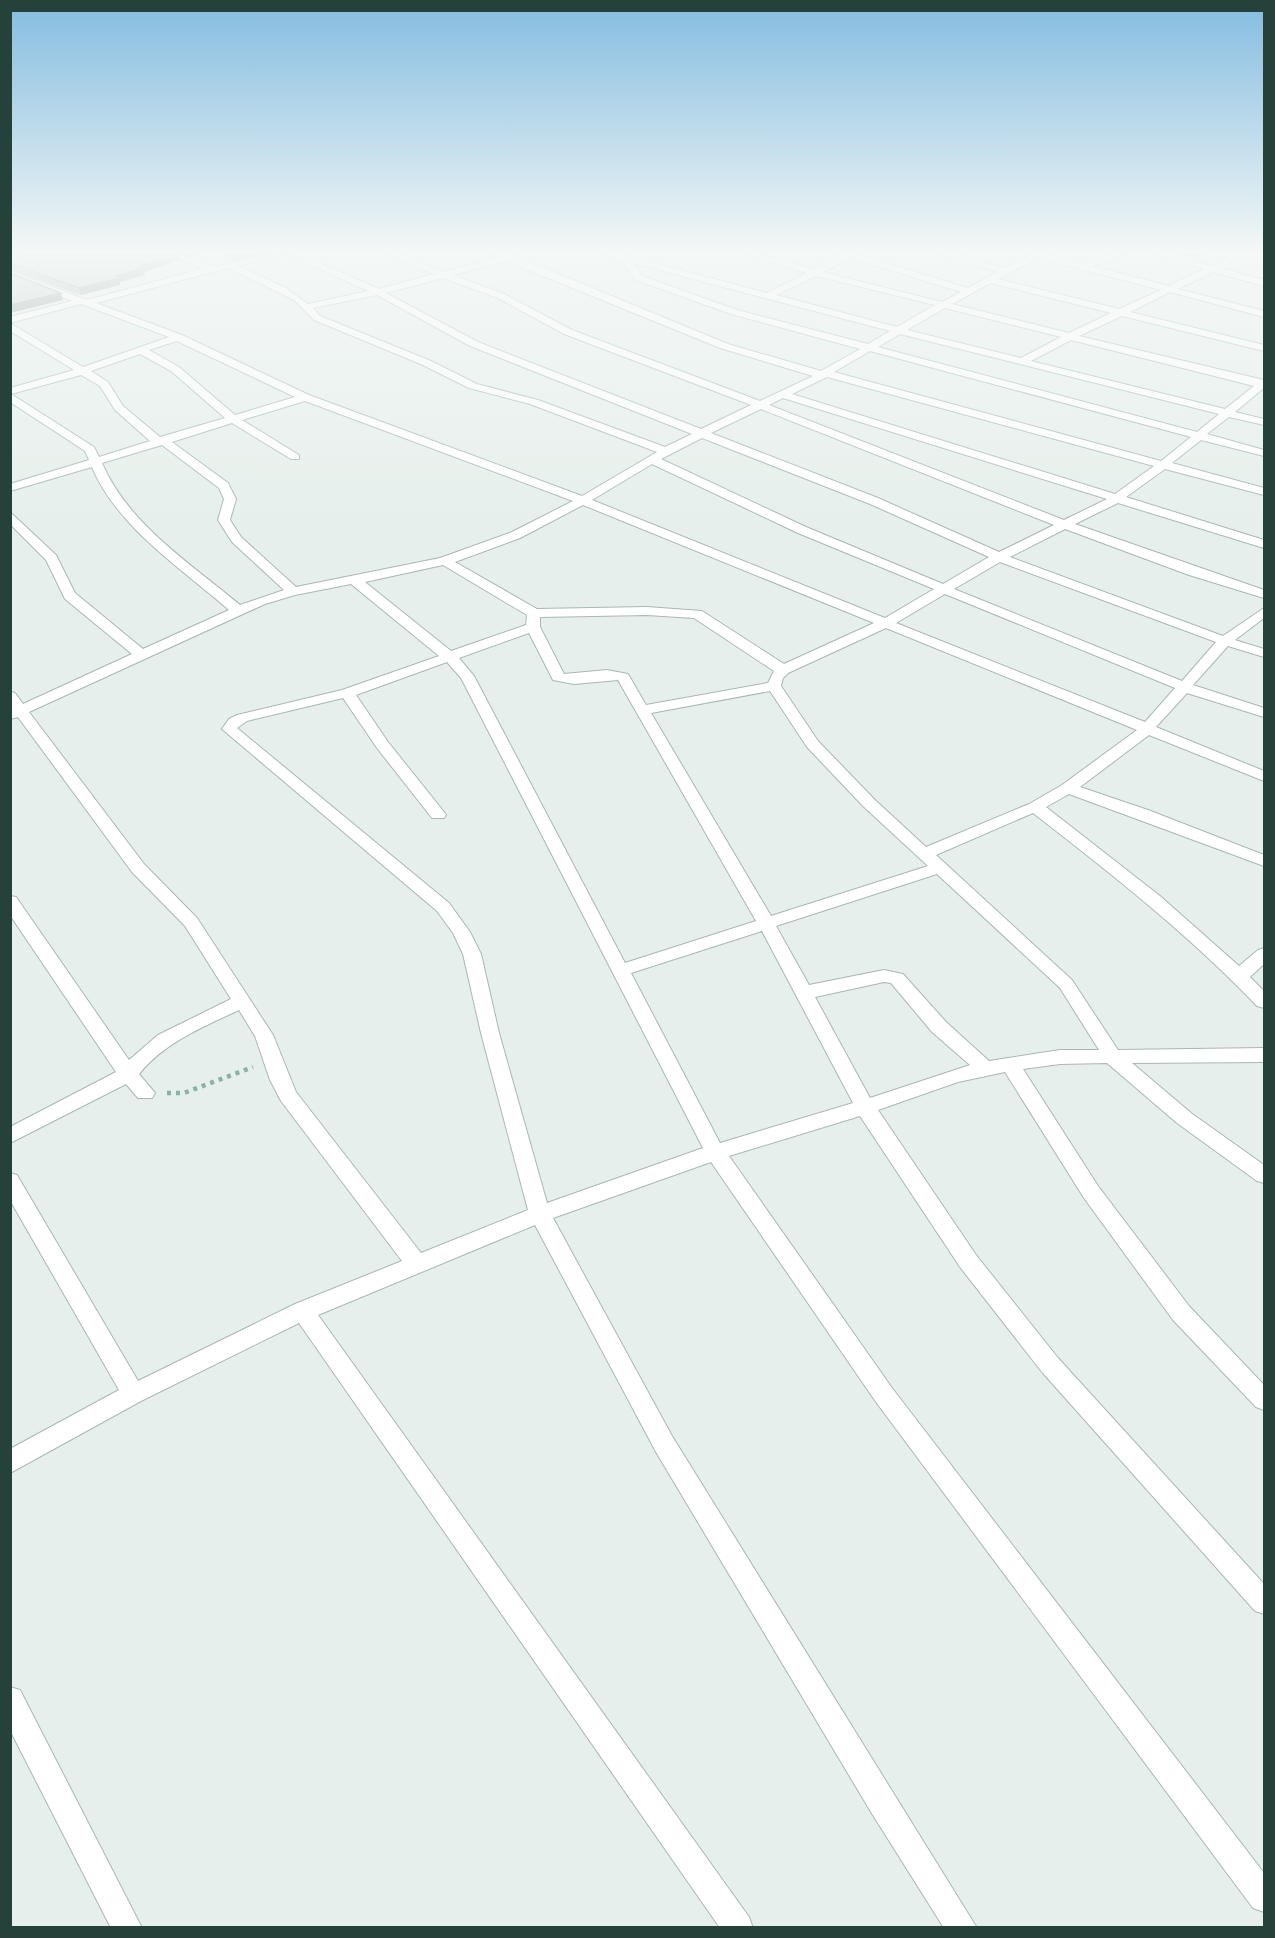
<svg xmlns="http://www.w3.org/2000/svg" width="1275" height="1938" font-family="'Open Sans',sans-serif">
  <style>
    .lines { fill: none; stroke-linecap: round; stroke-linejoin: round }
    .minor-casing { stroke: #a8b8b2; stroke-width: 2 }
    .path { stroke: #86b3a5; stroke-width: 4.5; stroke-dasharray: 4 5; stroke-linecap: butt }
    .minor { fill: #fff; fill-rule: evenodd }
    .wall { fill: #a1aea9 }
    .shaded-wall { fill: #838d89 }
    .building { fill: #bbcac4; stroke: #838d89; stroke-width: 1.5 }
  </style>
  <rect width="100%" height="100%" fill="#e6efeb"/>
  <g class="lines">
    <g class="minor-casing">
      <path id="minor" d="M171 254C186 254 196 263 211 266 224 268 265 254 285 254L238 266 286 288 308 304 368 291 288 254H299L379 289 434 274 385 254H397L444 272 498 257 493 254H510L728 344 821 371 860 349 731 314 636 280 621 260 604 254 624 255 767 293 807 273 746 254H759L814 269 842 254H855L968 288 998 272 940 254H954L1005 268 1030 254H1044L1082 264 1113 254H1126L1092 266 1169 286 1204 269 1156 254H1170L1212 266 1234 254H1245L1221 268 1264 280V286L1213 272 1178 289 1264 311V317L1170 292 1130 312 1264 345V351L1122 316 1079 336 1264 380V388L1235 412 1264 419V425L1229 417 1207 434 1264 450V456L1201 440 1172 463 1264 488V495L1165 469 1126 497 1264 540V548L1118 503 1075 524 1264 590V598L1189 575 1065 529 1010 557 1223 636 1264 608V618L1235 640 1264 649V657L1228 646 1193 685 1264 708V717L1187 693 1156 727 1264 771V781L1149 735 1080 787 1148 810 1264 855V866L1069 794 1046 807 1160 896 1239 966 1258 950 1264 948V964L1250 977 1264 991V1008L1257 1006C1189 935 1112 874 1033 813L936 855 1072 980 1118 1050 1264 1048V1062L1132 1063 1191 1113 1264 1165V1183L1257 1181 1177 1123 1107 1063 1060 1064 1023 1069 1098 1186 1189 1306 1264 1385V1410L1256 1407 1173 1320 1084 1198 1005 1072 958 1082 878 1110 976 1255 1058 1358 1264 1584V1614L1255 1611 1042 1372 960 1267 860 1116 729 1156 892 1388 1264 1873V1912L1253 1908 876 1402 711 1162 553 1218 672 1436 977 1928H944L871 1812 656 1452 535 1225 318 1315 749 1917 753 1928H720L299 1323 141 1401 10 1473V1449L119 1390 10 1200V1173L17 1175 138 1381 295 1304 402 1261 281 1101 270 1080 255 1036 239 1010C203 1027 165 1042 139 1074L155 1093 152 1098H138L126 1084 10 1143V1127L116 1072 10 915V896L16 897 129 1060 158 1035 231 999 185 926 132 872 18 717 10 719V692L15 693 23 704 132 654 65 599 46 560 10 524V512L56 555 75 593 143 649 229 610C181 568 117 527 92 467L10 491V484L89 460 85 451 10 402V388L74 370 10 331V323L83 367 169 337 81 304 10 323V317L72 301 10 277V271L87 300 202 269ZM851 258 961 292 942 302 823 272ZM1038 258 1161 290 1119 309 998 279ZM506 261 720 348 813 376 760 401 572 330 504 294 453 275ZM633 263 890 331 868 344 737 310 642 276ZM228 268 294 300 314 320 423 365 469 388 530 404 657 452 582 496 309 395 182 335 96 303ZM816 276 935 305 897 327 776 295ZM443 278 498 298 564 334 751 405 701 429 478 342 386 293ZM991 283 1111 313 1069 333 952 304ZM377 295 470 346 692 434 665 447 538 400 477 384 431 361 320 316 313 308ZM945 308 1061 337 1021 358 907 330ZM900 334 1219 414 1197 432 878 347ZM1071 340 1254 386 1225 409 1031 361ZM177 341 295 397 235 415 179 367 149 350ZM870 351 1191 437 1161 461 834 372ZM140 354 171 371 225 418 160 437 123 406 108 382 91 371ZM81 375 100 386 115 410 150 441 99 457 94 447 11 394ZM827 377 1154 466 1115 494 792 394ZM783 398 1107 499 1064 520 769 405ZM305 401 573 501 512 532 440 558 296 587 241 537 230 520 236 499 228 483 172 442 232 423 291 459H299V455L242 420ZM761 409 1054 525 999 552 878 498 711 433ZM702 438 870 504 989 557 943 584 806 527 661 459ZM162 445 219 488 224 499 218 520 232 542 284 590 240 605C191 564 128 524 102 463ZM652 464 798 533 934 589 885 618 592 500ZM583 505 874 623 784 664 702 611 647 607 537 609 455 562 520 538ZM1000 562 1216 642 1182 681 954 589ZM443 565 527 615 526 625 451 651 365 582ZM351 584 439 656 342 690 237 715 229 719 222 729 437 911 453 933 463 954 481 1033 528 1210 421 1253 296 1092 273 1035 197 918 144 864 29 712 265 604 295 595ZM945 594 1175 688 1145 722 896 623ZM647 615 694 618 774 671 768 683 646 705 628 674 607 670 564 674 540 627V617ZM886 628 1137 730 1062 785 1029 804 926 847 875 800 818 741 781 686 783 678 788 673ZM529 633 553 680 574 684 618 680 756 921 625 963 474 676 459 658ZM447 662 461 678 703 1148 547 1203 499 1033 481 954 470 932 449 903 237 728 247 721 343 698 377 748 432 818H444L446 815 444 812 388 742 356 695ZM770 691 807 747 863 806 928 866 771 916 651 713ZM937 874 1060 988 1099 1050H1060L989 1061 946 1022 903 974 884 970 809 985 776 926ZM762 931 853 1103 720 1143 631 973ZM884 982 891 983 932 1032 970 1065 870 1098 815 997Z
        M1252 254H1264V259L1253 256Z
        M10 1687 20 1690 142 1928H111L10 1730Z"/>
    </g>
    <path class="path" d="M167 1093H184L253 1067"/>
    <use href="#minor" class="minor"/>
  </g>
  <path class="wall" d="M178 254 179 260 144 272 145 275 120 282V285L81 295 10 270V260Z
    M180 254H200L191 257Z
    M221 254H264L233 261Z
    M1178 254H1205L1195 258Z"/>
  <path class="shaded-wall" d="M10 254H25L10 257Z
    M178 254 179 260 144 272 145 275 120 282V285L81 295 79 288 116 276 139 266Z
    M191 254H200L191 257Z
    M232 254H264L233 261Z
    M1196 254H1205L1195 258Z
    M61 293 63 300 10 313V305Z"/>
  <path class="building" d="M34 254H177L139 266 144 268 116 276 119 278 79 288 10 263V260Z
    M10 273 61 293 10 305Z"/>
  <linearGradient id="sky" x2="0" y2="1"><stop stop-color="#84bce0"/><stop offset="0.48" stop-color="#f4f8f6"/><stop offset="1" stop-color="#f4f8f6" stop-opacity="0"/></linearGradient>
  <rect width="1275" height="525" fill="url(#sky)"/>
  <rect width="1275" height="1938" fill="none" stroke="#24423a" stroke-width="24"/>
</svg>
